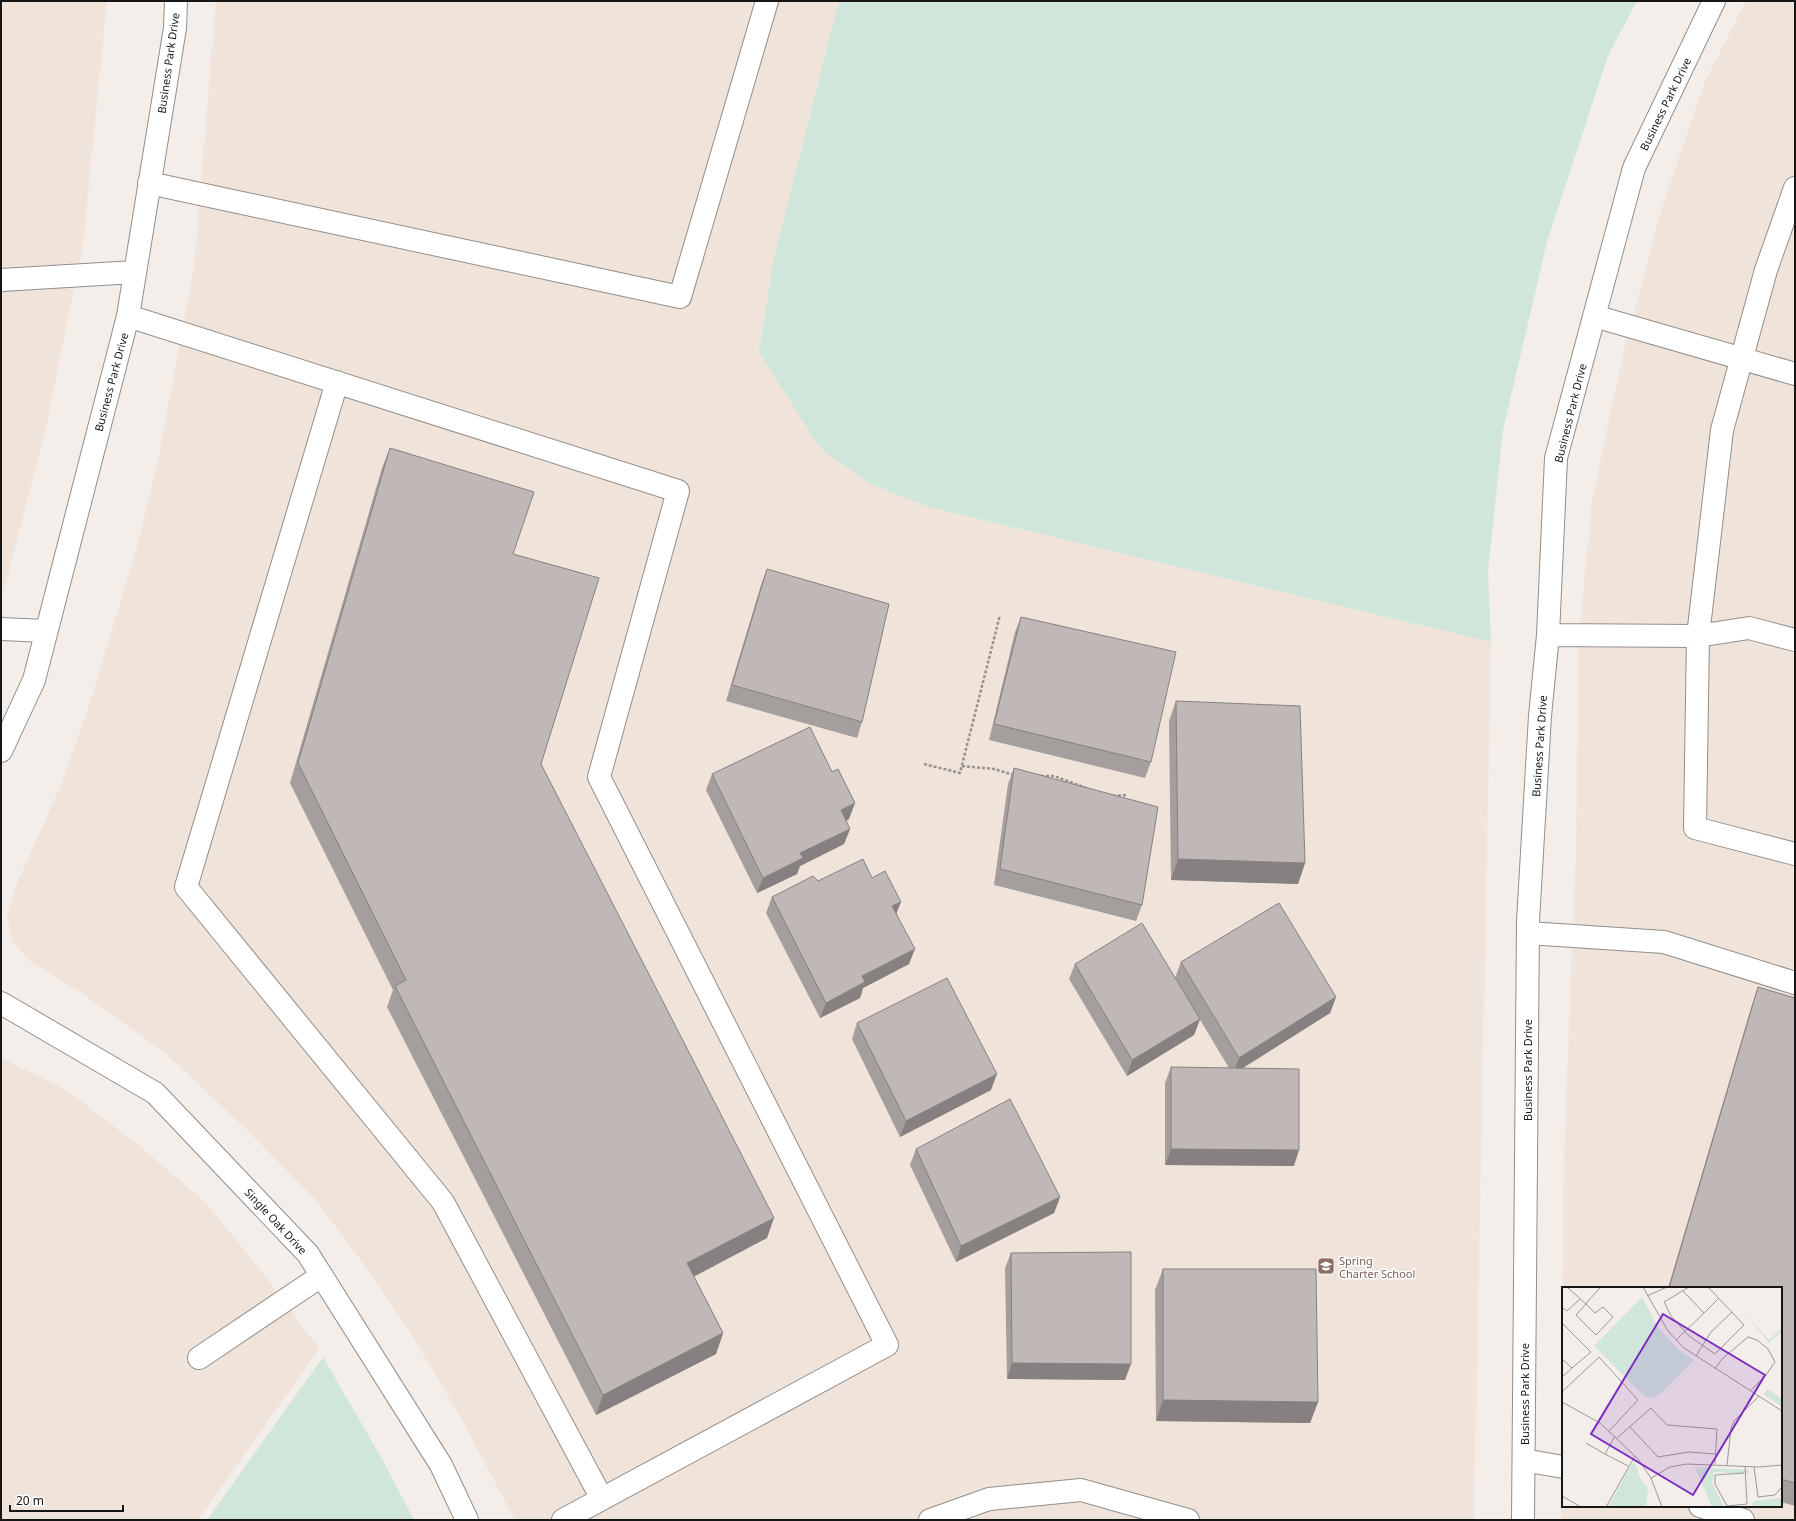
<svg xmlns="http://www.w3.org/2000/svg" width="1796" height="1521" font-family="'Noto Sans',sans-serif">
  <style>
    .built { fill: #f0e3da }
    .green { fill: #d0e6da }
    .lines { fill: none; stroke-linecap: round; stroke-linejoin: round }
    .minor-casing { stroke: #938e8a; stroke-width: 24 }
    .path { stroke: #96928f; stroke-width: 2.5; stroke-dasharray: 3 2; stroke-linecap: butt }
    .minor { stroke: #fff; stroke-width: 22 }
    .wall { fill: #a49e9d }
    .shaded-wall { fill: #868180 }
    .building { fill: #bfb8b7; stroke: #868180 }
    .labels { text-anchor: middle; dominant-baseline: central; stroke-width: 3; stroke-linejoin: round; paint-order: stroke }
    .street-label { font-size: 11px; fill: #181615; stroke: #fff }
    .education-label { font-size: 11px; fill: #785e54; stroke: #fff; text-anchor: start }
    .inset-road { fill: none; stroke: #9c9895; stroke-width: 1 }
    .view { fill: #7b2cbf; fill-opacity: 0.15; stroke: #7b2cbf; stroke-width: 2 }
    .inset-edge { fill: none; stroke: #181615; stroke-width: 2 }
  </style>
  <rect width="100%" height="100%" fill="#f4eeea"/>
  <path class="built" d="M1 1H107L83 245 47 423 1 602Z
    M216 1H839L774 257 759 352 929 507 1491 642 1474 1520H515L460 1416 408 1329 360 1259 314 1198 245 1128 164 1052 82 993 31 962 13 942 7 917 14 890 60 787 89 706 137 547 157 466 194 266Z
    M1746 1H1795V1520H1561L1563 1324V1506H1781V1288H1563L1564 1151 1576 850 1579 636 1592 501 1623 354 1661 211 1703 86Z
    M1 1058 65 1089 137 1144 205 1202 264 1274 319 1349 198 1520H1Z"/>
  <path class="green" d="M839 1H1637L1608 56 1547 242 1503 430 1488 571 1491 642 929 507 870 484 820 448 759 352 774 257Z
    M323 1357 382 1459 414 1520H207Z"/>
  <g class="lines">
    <g class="minor-casing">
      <path id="minor" d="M149 183 680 297 767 1
        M1795 188 1766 270 1722 430 1698 636 1695 828 1795 854
        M1 280 135 272
        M128 316 678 491 599 777 887 1345 563 1520
        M1594 316 1795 374
        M337 382 186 887 443 1202 602 1499
        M1 629 46 631
        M1548 635 1698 636 1749 628 1795 640
        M1 751 34 680 128 316 175 28 176 1
        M1528 933 1664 942 1795 983
        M1 1003 155 1093 308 1254 441 1465 467 1520
        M199 1358 321 1276
        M1524 1460 1563 1467
        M1700 1506 1743 1520
        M930 1520 989 1499 1081 1490 1188 1520
        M1523 1520 1528 921 1540 716 1548 635 1556 458 1634 168 1714 1"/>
    </g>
    <path class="path" d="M924 764 960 773 1000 615
      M962 766 994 769 1014 775
      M1041 776H1054L1086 788
      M1113 796 1126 795"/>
    <use href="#minor" class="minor"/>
  </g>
  <path class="wall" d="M390 448 513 554 541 764 767 1238 694 1276 723 1333 716 1354 596 1415 387 1007 393 990 290 783 382 468Z
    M767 569 862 722 857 738 726 701 761 585Z
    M1021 617 1151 762 1145 778 989 740 1015 632Z
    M1176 701 1305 863 1298 884 1171 880 1169 721Z
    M1014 768 1142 905 1136 921 994 885 1008 784Z
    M712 774 849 819 846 821 850 829 844 844 800 866 797 874 757 893 706 790Z
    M872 878 897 914 909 964 863 988 860 998 820 1018 766 913 772 897 818 881Z
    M1181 962 1336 997 1330 1013 1243 1068 1294 1166 1165 1165V1083L1171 1067 1229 1068 1175 978Z
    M1075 964 1200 1019 1194 1035 1127 1076 1069 979Z
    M1758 987 1795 998V1506L1781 1502V1288H1668L1751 1008Z
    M857 1023 991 1090 900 1137 852 1039Z
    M916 1149 1060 1197 1054 1213 956 1262 910 1165Z
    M1011 1253 1125 1380 1007 1379 1005 1268Z
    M1163 1269 1318 1402 1310 1423 1156 1421 1155 1290Z"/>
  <path class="shaded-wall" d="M855 803 849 819 835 826 841 810Z
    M850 829 844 844 800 866 797 874 757 893 763 878 800 853Z
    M1178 859 1305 863 1298 884 1171 880Z
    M901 902 895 917 892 906Z
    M915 949 909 964 863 988 860 998 820 1018 826 1003 862 976Z
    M1336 997 1330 1013 1233 1074 1239 1058Z
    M1200 1019 1194 1035 1127 1076 1132 1060Z
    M997 1074 991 1090 900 1137 906 1121Z
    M1171 1149 1299 1150 1294 1166 1165 1165Z
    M1060 1197 1054 1213 956 1262 961 1246Z
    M774 1218 767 1238 680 1284 687 1263Z
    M723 1333 716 1354 596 1415 603 1395Z
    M1012 1363 1131 1364 1125 1380 1007 1379Z
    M1163 1400 1318 1402 1310 1423 1156 1421Z"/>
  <path class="building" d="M390 448 534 492 513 554 599 578 541 764 774 1218 687 1263 723 1333 603 1395 395 986 406 980 298 763Z
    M767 569 889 604 862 722 732 685Z
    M1021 617 1176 652 1151 762 994 724Z
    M1176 701 1300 706 1305 863 1178 859Z
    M810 727 832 772 838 769 855 803 841 810 850 829 800 853 803 858 763 878 712 774Z
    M1014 768 1158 807 1142 905 1000 869Z
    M863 859 872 878 885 871 901 902 892 906 915 949 862 976 865 982 826 1003 772 897 813 876 818 881Z
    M1279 903 1336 997 1239 1058 1181 962Z
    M1142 923 1200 1019 1132 1060 1075 964Z
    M947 978 997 1074 906 1121 857 1023Z
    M1758 987 1795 998V1483L1781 1479V1288H1669Z
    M1171 1067 1299 1069V1150L1171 1149Z
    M1010 1099 1060 1197 961 1246 916 1149Z
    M1131 1252V1364L1012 1363 1011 1253Z
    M1163 1269H1316L1318 1402 1163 1400Z"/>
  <defs>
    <g id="school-square" transform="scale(0.9)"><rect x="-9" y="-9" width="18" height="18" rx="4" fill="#8d6e63" stroke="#fff"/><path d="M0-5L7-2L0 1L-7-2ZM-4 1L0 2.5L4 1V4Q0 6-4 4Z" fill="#fff"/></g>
  </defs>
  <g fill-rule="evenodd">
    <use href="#school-square" x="1326" y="1266"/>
  </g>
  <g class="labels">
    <g class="street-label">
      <text transform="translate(168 63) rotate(-82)">Business Park Drive</text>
      <text transform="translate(1665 104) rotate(-64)">Business Park Drive</text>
      <text transform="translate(111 382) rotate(-75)">Business Park Drive</text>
      <text transform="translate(1570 413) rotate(-76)">Business Park Drive</text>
      <text transform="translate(1539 746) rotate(-86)">Business Park Drive</text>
      <text transform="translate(1527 1070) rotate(-90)">Business Park Drive</text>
      <text transform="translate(276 1221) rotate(47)">Single Oak Drive</text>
      <text transform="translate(1524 1394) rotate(-90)">Business Park Drive</text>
    </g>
    <g class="education-label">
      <text x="1339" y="1260">Spring<tspan x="1339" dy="13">Charter School</tspan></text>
    </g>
  </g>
  <g transform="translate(1562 1287)">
    <rect width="220" height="220" fill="#f4eeea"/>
    <path d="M80 10 97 42 118 64 132 73 100 105 92 110H83L32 59ZM182 26 207 53 220 41V44L207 56ZM206 102 220 112V120L201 107ZM73 175 78 191 86 201 84 220H46L69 178ZM133 180 187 183V187L152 185 150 196 162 220H150ZM220 211V220H191V214Z" fill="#d0e6da"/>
    <path class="inset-road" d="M5 0 24 17 33 26 41 20 51 30 34 48 14 28 24 17 26 14 39 0M81 0 106 44 122 61 220 124M127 0 102 15 109 29 127 49 153 67 182 38 146 0M121 4 142 26 157 11M85 9 105 0M0 20 5 24 18 12M0 36 29 65 10 81M114 53 142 26M134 69 149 45 170 25M0 72 10 81 0 90M153 82 159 73 186 50 195 53 206 62 213 75 204 88 188 104M0 105 37 70 76 113 47 144M0 115 38 136 76 172 89 191 100 220M68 140 96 170 127 165 154 167M55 151 89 121 105 138 155 142 153 177M24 156 43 167 53 149M43 167 66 179M165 178 169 141 172 134 197 109M192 180 196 210 213 208 220 200M182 186 153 188V197L165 219 185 217 183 179M89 191 108 180 125 177 197 180 220 178M0 209 19 220M44 220 73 169"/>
    <path class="view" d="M101 27 203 88 131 208 29 147Z"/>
    <rect width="220" height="220" class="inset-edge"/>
  </g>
  <rect width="1796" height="1521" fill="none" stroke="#181615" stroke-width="4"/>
  <path d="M10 1505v6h113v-6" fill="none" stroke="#181615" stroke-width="2"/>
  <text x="16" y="1505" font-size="12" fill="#181615" stroke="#ffffff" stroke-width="3" paint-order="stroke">20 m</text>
</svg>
